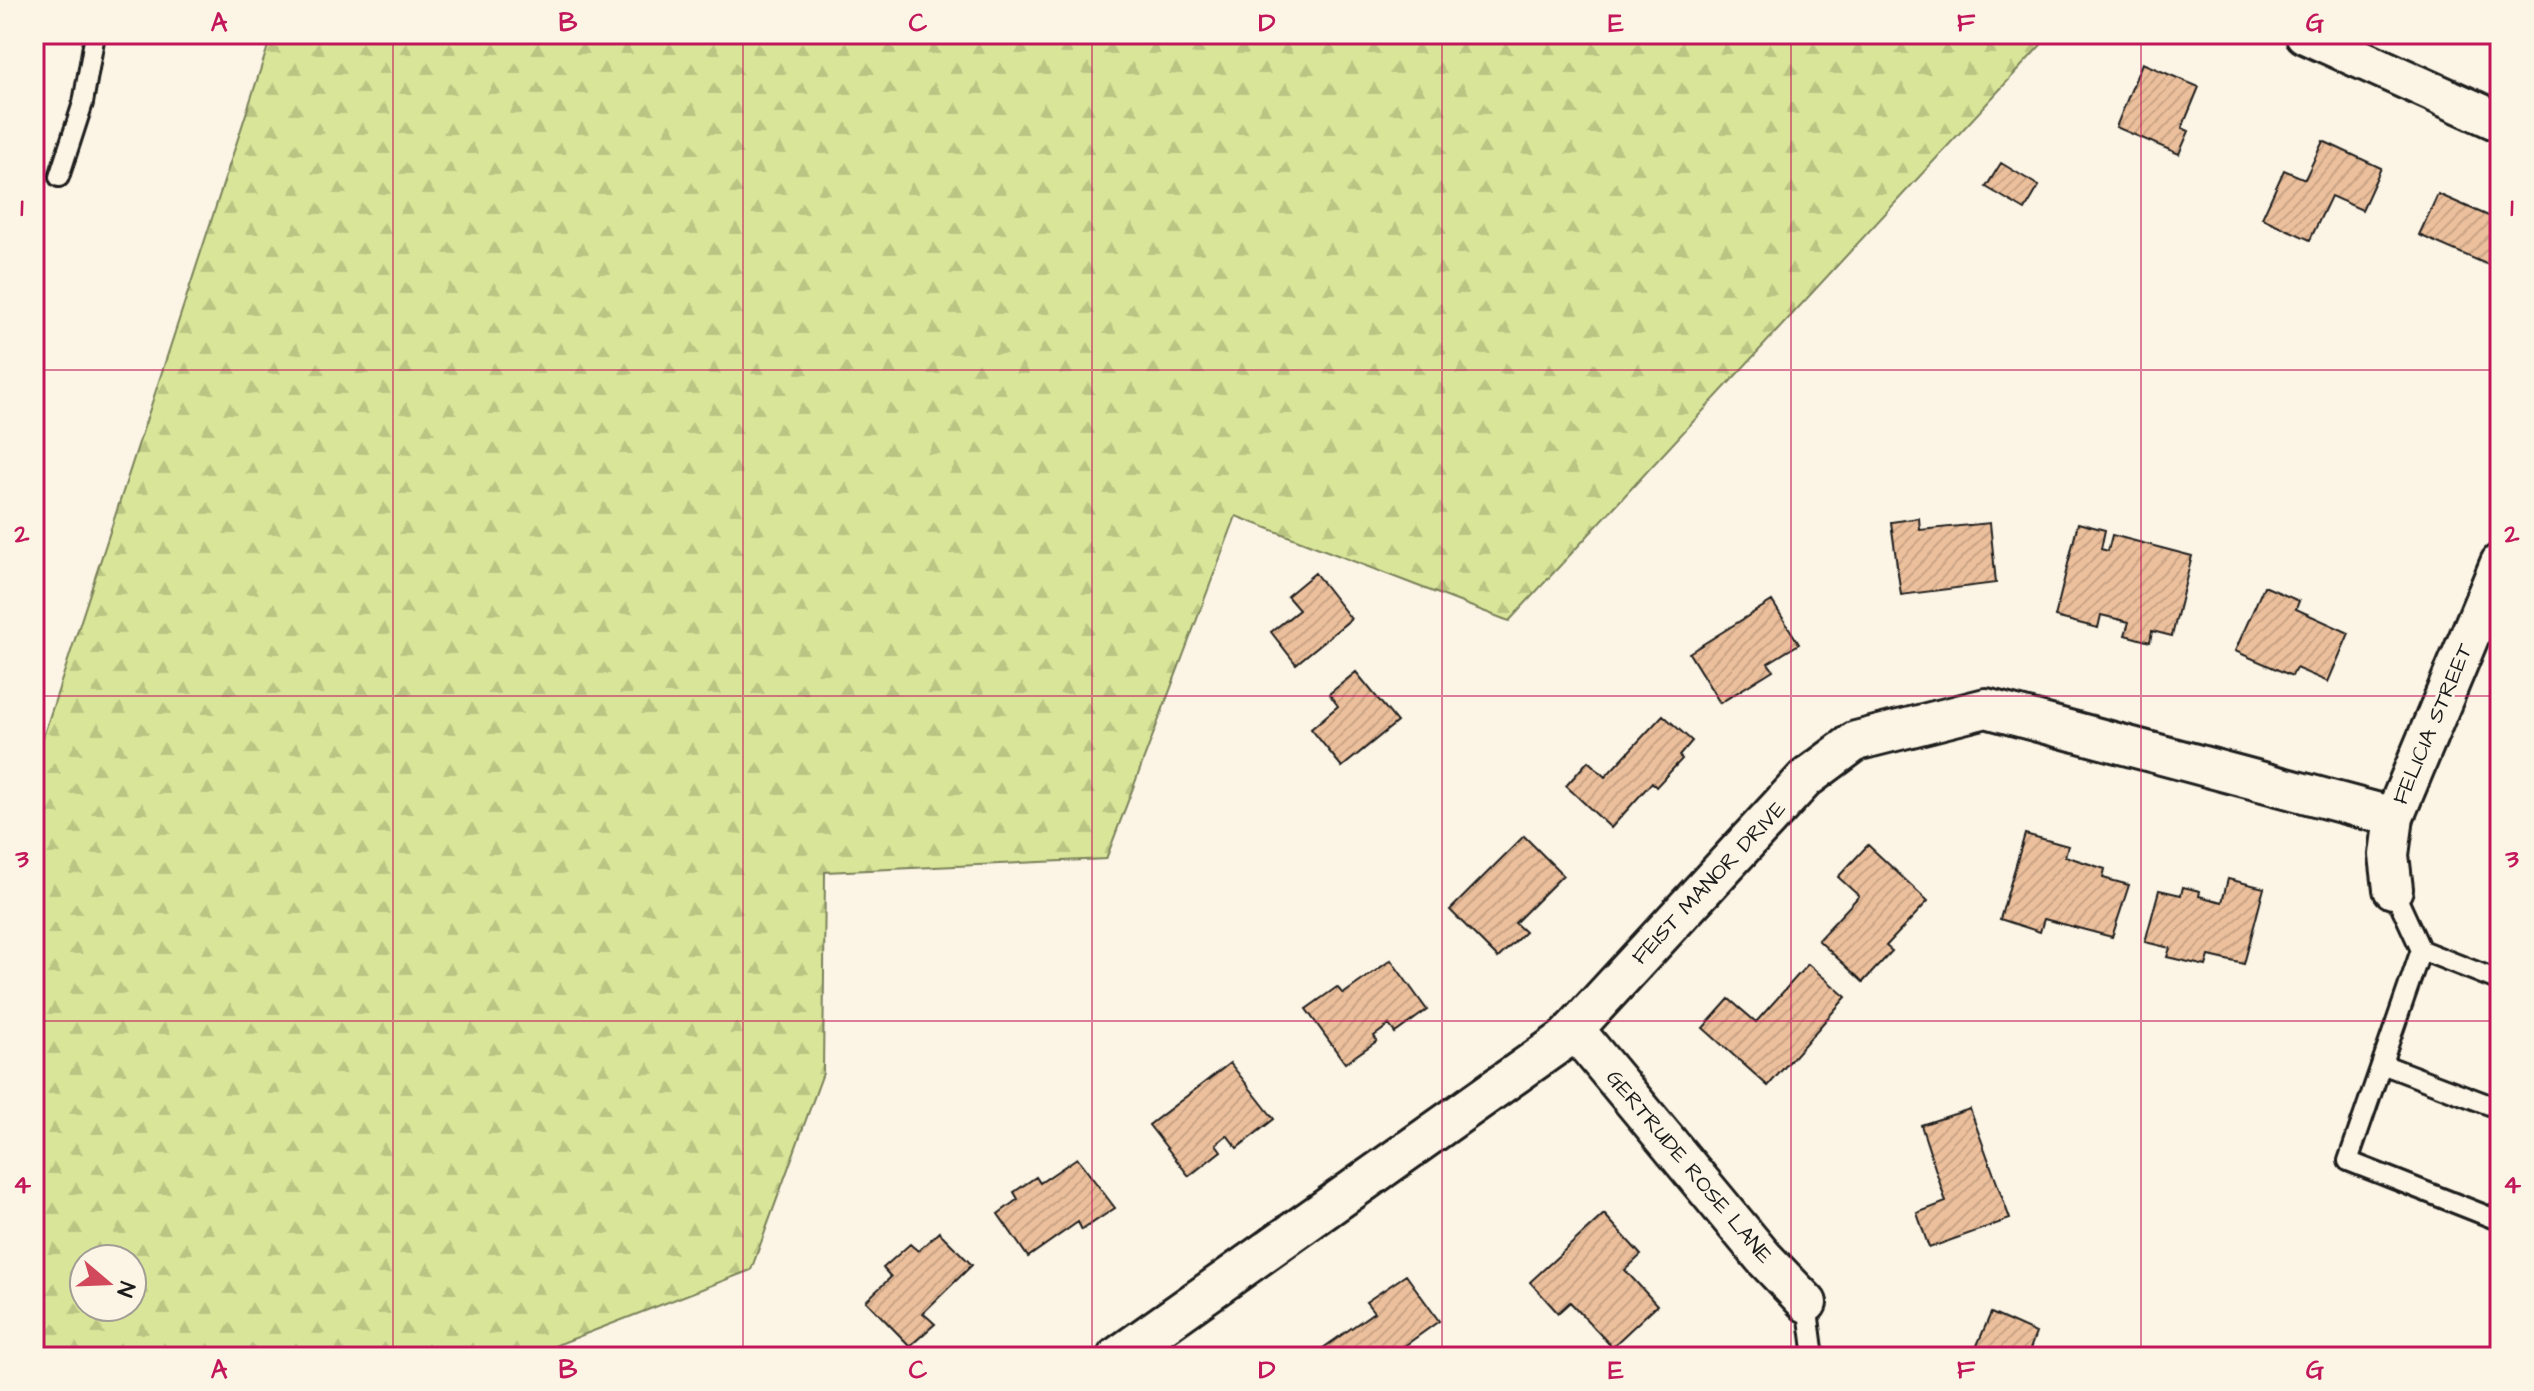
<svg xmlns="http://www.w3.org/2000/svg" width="2534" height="1391" font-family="'Architects Daughter',sans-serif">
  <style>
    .forest { fill: url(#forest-firs); stroke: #7a815a; stroke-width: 2; fill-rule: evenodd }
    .building { fill: url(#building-hatch); stroke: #1c1c1c; stroke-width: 2 }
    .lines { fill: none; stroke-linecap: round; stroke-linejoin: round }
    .lane-casing { stroke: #1c1c1c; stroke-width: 24 }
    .street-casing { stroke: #1c1c1c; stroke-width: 44 }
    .lane { stroke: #fcf5e5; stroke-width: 18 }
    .street { stroke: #fcf5e5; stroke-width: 38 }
    .grid { fill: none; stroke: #c2185b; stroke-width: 2; stroke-opacity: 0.55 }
    .labels { text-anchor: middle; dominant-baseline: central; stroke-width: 6; stroke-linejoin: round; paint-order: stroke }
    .street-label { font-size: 22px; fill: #1c1c1c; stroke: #fcf5e5 }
    .neatline { fill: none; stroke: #c2185b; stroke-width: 3 }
    .grid-label { font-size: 26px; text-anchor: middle; font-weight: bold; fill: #c2185b }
  </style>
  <defs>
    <pattern id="forest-firs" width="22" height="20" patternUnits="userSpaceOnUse" patternTransform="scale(2)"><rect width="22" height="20" fill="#d9e699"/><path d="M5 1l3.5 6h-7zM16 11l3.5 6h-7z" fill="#bac583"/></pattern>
    <pattern id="building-hatch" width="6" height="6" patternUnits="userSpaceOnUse" patternTransform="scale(2)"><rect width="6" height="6" fill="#ecc09c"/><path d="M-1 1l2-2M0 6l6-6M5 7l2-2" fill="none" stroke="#caa486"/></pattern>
  </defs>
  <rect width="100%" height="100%" fill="#fcf5e5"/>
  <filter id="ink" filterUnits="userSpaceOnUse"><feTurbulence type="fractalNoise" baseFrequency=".0125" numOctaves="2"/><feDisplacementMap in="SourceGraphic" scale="16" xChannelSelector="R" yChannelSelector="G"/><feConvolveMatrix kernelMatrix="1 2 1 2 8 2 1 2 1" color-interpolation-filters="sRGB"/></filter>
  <g filter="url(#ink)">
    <path class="forest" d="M272 34H2051L1509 621 1236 516 1106 859 825 872 823 1073 751 1270 526 1357H34V765ZM84 1259H132V1307H84Z"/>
    <path class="building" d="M2142 63 2199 87 2182 128 2189 131 2179 154 2116 127Z
      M2323 141 2381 168 2362 210 2331 196 2310 240 2262 218 2284 170 2305 179Z
      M2001 163 2039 186 2025 210 1986 187Z
      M2438 194 2500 221V270L2419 235Z
      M1919 518 1920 530 1990 523 1996 583 1901 595 1891 522Z
      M2078 523 2105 530 2101 549 2108 551 2112 535 2192 556 2172 636 2152 631 2150 642 2125 635 2129 622 2101 615 2098 628 2055 617Z
      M1315 573 1351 619 1296 664 1271 632 1299 610 1287 596Z
      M2264 586 2299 601 2296 609 2349 633 2328 682 2296 668 2292 676 2235 651Z
      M1772 601 1799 644 1768 663 1773 670 1720 703 1689 653Z
      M1356 672 1397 722 1342 767 1311 729 1338 706 1329 694Z
      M1663 715 1692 741 1679 756 1682 759 1656 787 1652 782 1611 828 1566 786 1588 761 1605 777Z
      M2025 834 2068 846 2065 856 2105 869 2103 878 2129 885 2112 937 2044 919 2040 932 2000 919Z
      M1524 836 1563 875 1515 923 1525 932 1498 958 1450 910Z
      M1868 845 1928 901 1886 946 1892 951 1863 982 1818 940 1859 896 1838 877Z
      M2228 879 2264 888 2244 964 2209 956 2206 966 2167 957 2170 948 2145 942 2159 890 2181 895 2183 887 2200 891 2199 896 2222 902Z
      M1391 960 1427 1010 1395 1033 1389 1025 1374 1036 1377 1041 1345 1063 1306 1009 1337 987 1343 994Z
      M1808 964 1846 997 1768 1086 1703 1028 1729 999 1756 1022Z
      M1230 1063 1274 1119 1237 1148 1227 1135 1216 1144 1221 1151 1189 1176 1149 1125Z
      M1970 1109 2010 1219 1929 1248 1917 1213 1946 1202 1921 1125Z
      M1077 1158 1115 1208 1082 1230 1078 1222 1028 1257 998 1214 1018 1199 1014 1192 1036 1177 1040 1183Z
      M1604 1214 1641 1255 1625 1270 1657 1305 1612 1347 1570 1302 1558 1313 1530 1282Z
      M939 1232 972 1265 923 1313 935 1324 910 1346 866 1301 891 1277 883 1268 910 1244 918 1251Z
      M1406 1275 1439 1321 1389 1357H1324L1319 1351 1374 1312 1366 1302Z
      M1991 1313 2036 1333 2027 1357H1972Z"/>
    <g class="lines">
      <g class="lane-casing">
        <path id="lane" d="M59 177 83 103 95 34
          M2393 889 2421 950 2348 1161 2500 1221
          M2421 950 2500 981
          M2382 1064 2500 1109
          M1807 1303 1814 1357"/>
      </g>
      <g class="street-casing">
        <path id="street" d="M2305 34 2500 122
          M2393 889 2389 855 2394 817 2500 563
          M1574 1029 1763 1257 1807 1303
          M1117 1357 1565 1039 1805 779 1856 741 1986 708 2394 817"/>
      </g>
      <use href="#lane" class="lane"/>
      <use href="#street" class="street"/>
    </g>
  </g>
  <path class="grid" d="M393 34V1357M743 34V1357M1092 34V1357M1442 34V1357M1791 34V1357M2141 34V1357M34 370H2500M34 696H2500M34 1021H2500"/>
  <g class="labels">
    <g class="street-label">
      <text transform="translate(2433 724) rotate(-67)">FELICIA STREET</text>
      <text transform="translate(1709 883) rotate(-47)">FEIST MANOR DRIVE</text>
      <text transform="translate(1689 1167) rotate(50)">GERTRUDE ROSE LANE</text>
    </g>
  </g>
  <rect width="2534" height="1391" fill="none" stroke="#fcf5e5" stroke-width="88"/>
  <g transform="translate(108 1283) rotate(109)"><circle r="38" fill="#fcf5e5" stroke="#a29e95" stroke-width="2"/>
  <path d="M0-6L14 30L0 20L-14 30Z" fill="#d1495b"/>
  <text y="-12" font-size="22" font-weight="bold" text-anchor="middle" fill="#1c1c1c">N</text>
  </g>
  <rect x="44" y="44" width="2446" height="1303" class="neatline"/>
  <g class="grid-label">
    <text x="219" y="31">A</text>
    <text x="568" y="31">B</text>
    <text x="918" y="31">C</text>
    <text x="1267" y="31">D</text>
    <text x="1616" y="31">E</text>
    <text x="1966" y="31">F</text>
    <text x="2315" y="31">G</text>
    <text x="22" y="216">1</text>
    <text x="2512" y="216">1</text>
    <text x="22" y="542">2</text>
    <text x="2512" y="542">2</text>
    <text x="22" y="867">3</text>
    <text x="2512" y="867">3</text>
    <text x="22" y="1193">4</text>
    <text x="2512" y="1193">4</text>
    <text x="219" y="1378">A</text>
    <text x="568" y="1378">B</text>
    <text x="918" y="1378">C</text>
    <text x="1267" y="1378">D</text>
    <text x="1616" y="1378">E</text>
    <text x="1966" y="1378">F</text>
    <text x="2315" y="1378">G</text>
  </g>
</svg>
